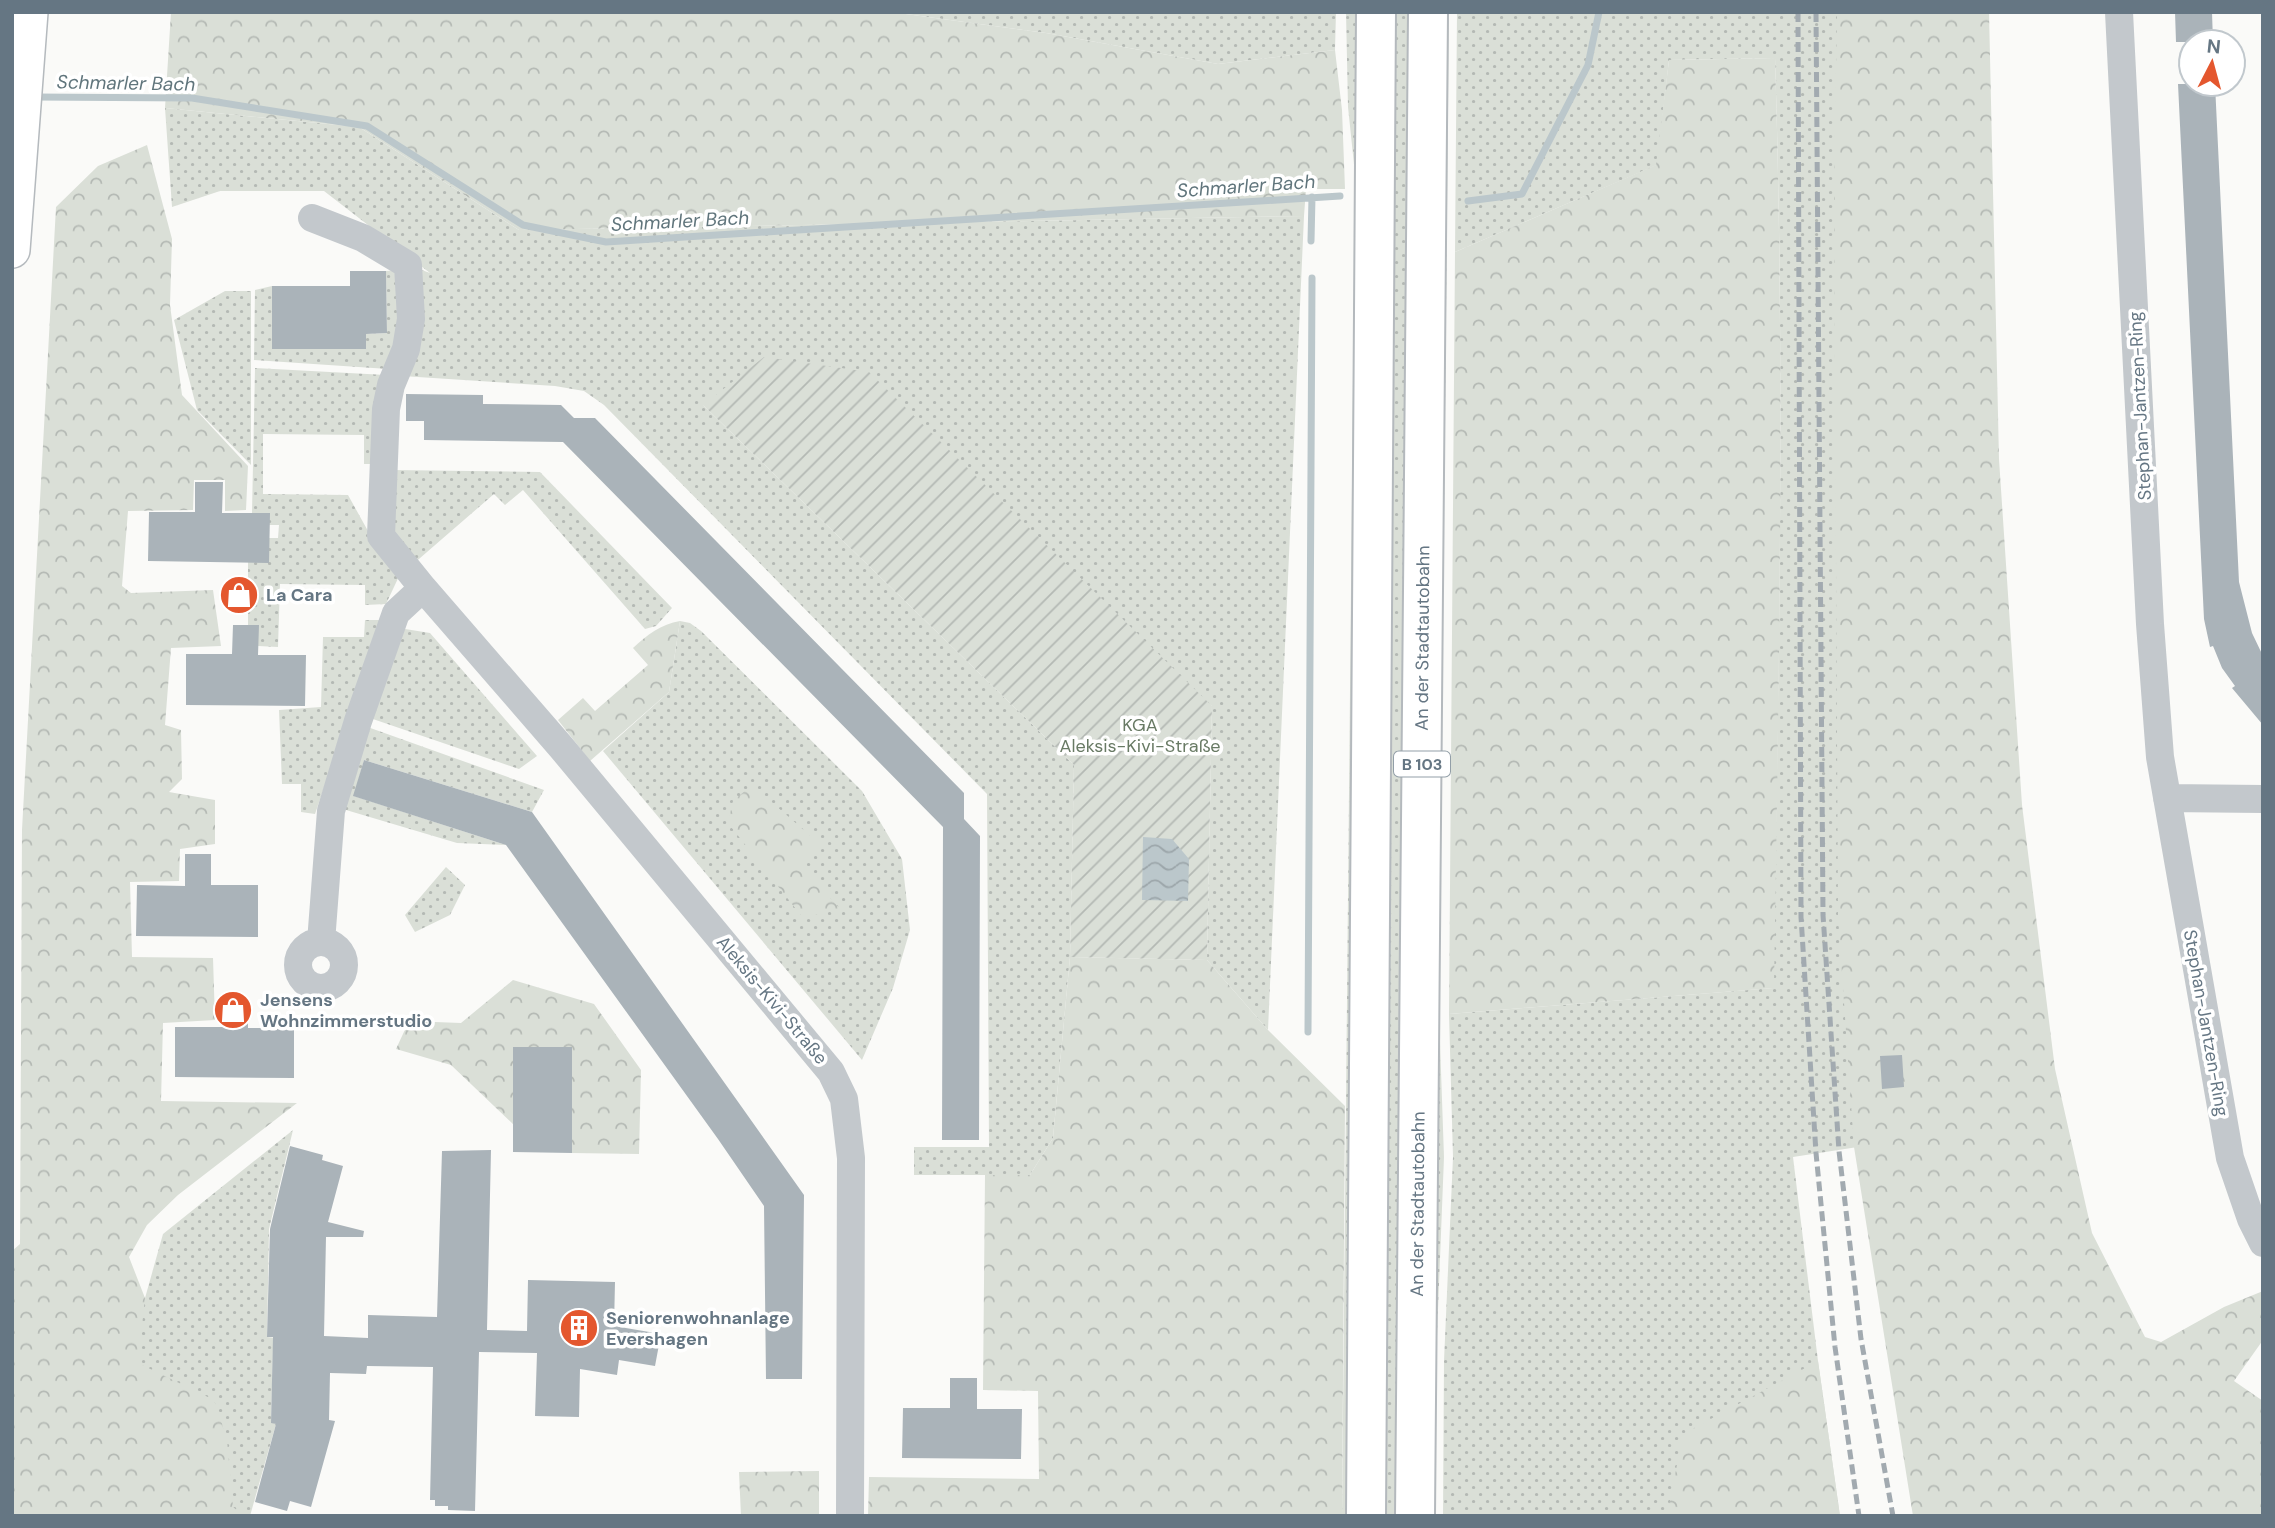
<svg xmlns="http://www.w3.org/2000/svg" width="2275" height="1528" font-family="'DM Sans',sans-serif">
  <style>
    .grass { fill: url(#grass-dots) }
    .forest { fill: url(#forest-crowns) }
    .garden { fill: url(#garden-furrows) }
    .water { fill: url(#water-waves) }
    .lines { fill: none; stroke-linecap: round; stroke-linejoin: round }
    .stream { stroke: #bbc7cb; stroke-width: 7 }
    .building { fill: #aab3b9 }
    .major-casing { stroke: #b5babe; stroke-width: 38 }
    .highway-casing { stroke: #b4b9bd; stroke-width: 42 }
    .minor { stroke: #c3c8cc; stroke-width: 28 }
    .major { stroke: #fff; stroke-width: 35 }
    .highway { stroke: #fff; stroke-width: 38 }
    .rail { stroke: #a2aab0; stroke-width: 5; stroke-dasharray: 10 5; stroke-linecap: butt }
    .labels { text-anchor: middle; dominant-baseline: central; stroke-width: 7; stroke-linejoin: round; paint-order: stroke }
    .shield { fill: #fff; stroke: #939fa8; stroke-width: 2 }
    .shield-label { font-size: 16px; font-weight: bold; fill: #657683 }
    .street-label { font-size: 18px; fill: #657683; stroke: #fff }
    .poi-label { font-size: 18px; font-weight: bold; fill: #657683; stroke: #fff; text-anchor: start }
    .park-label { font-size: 18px; fill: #687a64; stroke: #fff }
    .water-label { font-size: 19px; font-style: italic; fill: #60757c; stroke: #fff }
  </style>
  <defs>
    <pattern id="grass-dots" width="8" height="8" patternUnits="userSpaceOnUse" patternTransform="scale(1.75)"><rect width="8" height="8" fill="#dadfd7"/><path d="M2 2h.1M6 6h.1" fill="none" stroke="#b4b9b4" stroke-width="1.8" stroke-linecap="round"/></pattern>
    <pattern id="forest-crowns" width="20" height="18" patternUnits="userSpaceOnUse" patternTransform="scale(1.75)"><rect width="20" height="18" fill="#dadfd7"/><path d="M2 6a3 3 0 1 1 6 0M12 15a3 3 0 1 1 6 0" fill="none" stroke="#b4b9b4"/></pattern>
    <pattern id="garden-furrows" width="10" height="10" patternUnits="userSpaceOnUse" patternTransform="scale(1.75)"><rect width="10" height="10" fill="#dadfd7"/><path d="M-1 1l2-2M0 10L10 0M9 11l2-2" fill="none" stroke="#b4b9b4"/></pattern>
    <pattern id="water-waves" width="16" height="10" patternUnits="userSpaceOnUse" patternTransform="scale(1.75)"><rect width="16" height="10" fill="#bbc7cb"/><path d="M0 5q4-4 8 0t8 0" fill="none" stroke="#9ca6aa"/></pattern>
  </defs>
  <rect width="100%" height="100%" fill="#fafaf8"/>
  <path class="grass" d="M891 12H1336L1335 50 1218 64 1046 33Z
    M1346 12H1355L1357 107 1351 1516H1342L1355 174 1348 107Z
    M1395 12H1409L1396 1516H1383Z
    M1440 12H1449L1439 1013 1444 1157 1436 1361 1435 1516H1429Z
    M1457 12H1971L1929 1136 1793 1157 1818 1361 1840 1516H1443L1444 1361 1453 1157 1449 1014 1773 988C1779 678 1785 368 1775 58L1669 60 1657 165 1455 252Z
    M165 108 359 127 519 230 1304 216 1268 1030 1207 960 1212 706 703 405 1074 765 1070 957 1053 1138 1030 1175H914V1147H989L987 794 604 405 584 391 555 386 387 375 373 464H364V435L263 434V494L348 495 368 531 401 572 386 604 365 605V585L280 584 278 647 258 646V625H248V562L269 538H278L279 525H269L252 513 255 368 386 375 396 373 408 265 430 273 324 191H220L172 207Z
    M403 270 405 321 388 369 254 360 255 290 272 286V349H366V334L387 333 386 271Z
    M225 291H251V465L197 410 174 320Z
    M392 470 540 472 672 608 656 626 645 629 523 490 505 505 494 494 412 565 392 539Z
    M365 620H381L315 814 301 812V784H282L279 710 321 707 323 637H364Z
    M680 621 690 623 701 631 862 791 902 859 910 930 893 988 862 1060 603 751 669 692Z
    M399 628 430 633 537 756 519 769 367 717Z
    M362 725 544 790 532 812 364 760 354 796 506 845 457 843 336 807Z
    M446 867 465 885 450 915 415 932 405 915Z
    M293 1130 269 1229 267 1337 276 1338 273 1348 271 1422 276 1424 250 1516H131L88 1501 163 1234Z"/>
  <path class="forest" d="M171 12H891L1046 33 1218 64 1335 50 1342 110 1345 189H1306L1304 216 519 230 359 127 165 108Z
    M1837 12H1989L1999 459 2022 805 2055 1069 2092 1233 2145 1337 2161 1342 2224 1307 2263 1291V1340L2234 1381 2263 1401V1516H1913L1854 1147 1838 916 1834 194Z
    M1775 58C1785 368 1779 678 1774 988L1449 1014 1455 252 1656 165 1669 60Z
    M147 145 172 239 170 305 182 395 248 466 246 510 225 511V480H194L193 510 128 511 122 586 131 593 213 590 221 646 171 648 165 725 181 730 182 779 169 792 215 800V844L180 849 179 881 130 882 132 957 213 958 215 1020 163 1023 161 1101 297 1103 178 1195 147 1225 129 1257 145 1298 138 1363 214 1400 227 1440 233 1507 244 1516H12V1251L20 1244 22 830 56 207 98 166Z
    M680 621 669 692 590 761 558 720 583 698 595 711 648 665 633 648C647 635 661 624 680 621Z
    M752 785 821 845 800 863 840 909 803 918 728 823 733 801Z
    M1070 957 1207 960 1268 1030 1345 1106 1342 1516H868L869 1477 1039 1479 1038 1391 983 1390 985 1175H1030L1053 1138Z
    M513 980 594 1004 641 1070 639 1154 572 1153 513 1124 451 1065 396 1049 409 1021 461 1023Z
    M1818 1361 1840 1516H1667L1683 1434Z
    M819 1471V1516H741L739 1472Z"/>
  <path class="garden" d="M764 357 869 372 1212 706 1207 960 1070 957 1074 765 703 405Z"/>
  <path class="water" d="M1143 837 1172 839 1189 859 1188 901 1142 900Z"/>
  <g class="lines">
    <path class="stream" d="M34 97 192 98 367 126 523 225 606 242 1340 196
      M1468 201 1522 194 1588 65 1599 12
      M1311 241 1312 197
      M1308 1032 1312 278"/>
  </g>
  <path class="building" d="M2175 12H2212L2213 42H2176Z
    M2178 84H2215L2239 582 2252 633 2263 656V725L2232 688 2235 686 2222 668 2213 646 2210 647 2204 619Z
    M350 271H386L387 333 366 334V349H272V286H350Z
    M406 394 483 395V404L561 405 574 418H595L964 793V819L980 836 979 1140H942L943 827 563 442 424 440V421H406Z
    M195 482H223L222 513H270L269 563 148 561 149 512H195Z
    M233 625H259L258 655H306L305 706 186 705V654H232Z
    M364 760 532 812 741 1106 804 1195 802 1379H766L764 1206 718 1139 506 845 353 796Z
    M185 854H211V885H258V937L136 936 137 885 185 886Z
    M222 996 248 997V1028H294V1078L175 1077V1027H222Z
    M513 1047H572V1153L513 1152Z
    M1902 1055 1904 1087 1882 1089 1880 1056Z
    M290 1146 323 1155 322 1160 343 1166 328 1222 364 1231 363 1237H326L324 1336 368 1338V1315L437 1317 442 1151 491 1150 487 1330 527 1331 528 1280 615 1282 614 1326 661 1334 655 1366 619 1360 617 1375 580 1369 579 1417 535 1416 537 1353 479 1352 475 1511 448 1510V1506H435V1500H430L433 1367 367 1366 366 1374 330 1373 329 1420 335 1421 311 1507 290 1501 287 1511 255 1502 276 1424 271 1423 273 1337H267L270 1229Z
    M950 1378H977V1409H1022L1021 1459 902 1458 903 1408H950Z"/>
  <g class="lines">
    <g class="major-casing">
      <path id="major" d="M12 250 30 12"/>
    </g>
    <g class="highway-casing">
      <g id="highway">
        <path d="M1366 1516 1376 12"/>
        <path id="s1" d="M1415 1516 1428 12"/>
      </g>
    </g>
    <path class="minor" d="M2119 12 2150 624 2160 757 2230 1158 2251 1219 2263 1243
      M312 218 363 238 408 265 411 319 406 349 391 385 386 409 381 536 423 588
      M2167 798 2263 799
      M321 942 331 811 358 721 396 613 423 588 561 747 831 1072 844 1099 851 1158 850 1516
      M298 965a23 23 0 1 1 46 0a23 23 0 1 1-46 0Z"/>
    <use href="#major" class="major"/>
    <use href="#highway" class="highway"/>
    <path class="rail" d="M1798 12 1801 917 1816 1153 1835 1347 1859 1516
      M1816 12 1823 915 1839 1151 1861 1339 1893 1516"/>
  </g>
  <defs>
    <g id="shop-disc" transform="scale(2.0125)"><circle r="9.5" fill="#e4572e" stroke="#fff"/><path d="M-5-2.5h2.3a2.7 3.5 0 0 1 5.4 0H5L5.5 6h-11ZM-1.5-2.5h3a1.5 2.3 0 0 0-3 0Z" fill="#fff"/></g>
    <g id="building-disc" transform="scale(2.0125)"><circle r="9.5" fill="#e4572e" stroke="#fff"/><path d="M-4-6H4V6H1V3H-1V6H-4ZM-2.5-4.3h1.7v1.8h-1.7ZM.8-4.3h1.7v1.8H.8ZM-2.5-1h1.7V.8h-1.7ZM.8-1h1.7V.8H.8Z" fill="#fff"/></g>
  </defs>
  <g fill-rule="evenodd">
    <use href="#shop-disc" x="239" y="595"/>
    <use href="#shop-disc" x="233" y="1010"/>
    <use href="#building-disc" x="579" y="1328"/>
  </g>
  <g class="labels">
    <rect class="shield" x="1394" y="751.5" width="56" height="25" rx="5"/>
    <g class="shield-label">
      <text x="1422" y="764">B 103</text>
    </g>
    <g class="street-label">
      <text transform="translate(2140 406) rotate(-93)">Stephan-Jantzen-Ring</text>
      <text stroke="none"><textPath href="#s1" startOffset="878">An der Stadtautobahn</textPath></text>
      <text transform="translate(772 1000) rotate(50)">Aleksis-Kivi-Straße</text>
      <text transform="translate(2206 1023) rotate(80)">Stephan-Jantzen-Ring</text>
      <text stroke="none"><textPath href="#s1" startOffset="312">An der Stadtautobahn</textPath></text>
    </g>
    <g class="poi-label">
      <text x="266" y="595">La Cara</text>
      <text x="260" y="1000">Jensens<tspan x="260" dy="21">Wohnzimmerstudio</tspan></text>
      <text x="606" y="1318">Seniorenwohnanlage<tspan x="606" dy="21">Evershagen</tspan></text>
    </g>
    <g class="park-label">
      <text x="1140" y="725">KGA<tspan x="1140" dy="21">Aleksis-Kivi-Straße</tspan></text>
    </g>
    <g class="water-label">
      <text transform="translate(126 83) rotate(1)">Schmarler Bach</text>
      <text transform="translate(1246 186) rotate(-4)">Schmarler Bach</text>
      <text transform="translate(680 221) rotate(-3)">Schmarler Bach</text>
    </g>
  </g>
  <rect width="2275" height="1528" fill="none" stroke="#657683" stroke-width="28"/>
  <g transform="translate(2212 63) rotate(6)"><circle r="33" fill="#ffffff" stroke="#c1c8cd" stroke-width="2"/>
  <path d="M0-5L12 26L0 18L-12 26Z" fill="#e4572e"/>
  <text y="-10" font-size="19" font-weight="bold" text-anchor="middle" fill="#657683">N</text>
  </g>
</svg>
